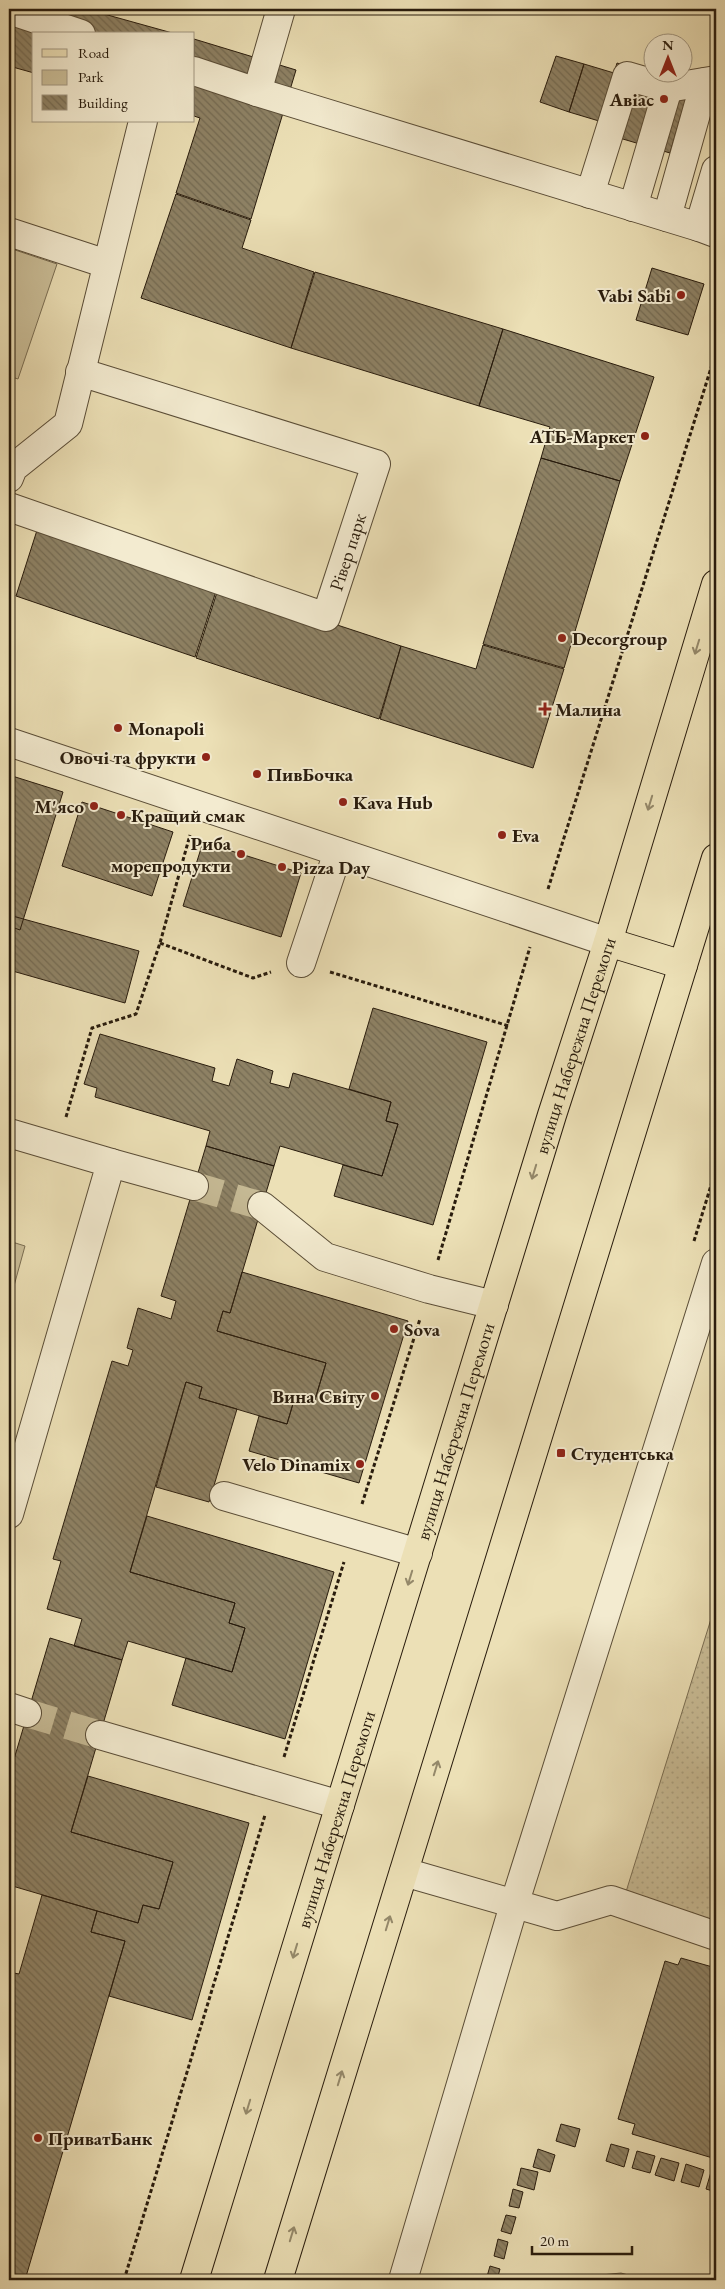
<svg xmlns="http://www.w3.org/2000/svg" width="725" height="2289" font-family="'EB Garamond',serif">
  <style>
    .green { fill: url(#green-dots); stroke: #7a6e53 }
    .pitch { fill: #cbbf99; stroke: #7a6e53 }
    .water { fill: url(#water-waves); stroke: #766950 }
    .building { fill: url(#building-back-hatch); stroke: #291c0d }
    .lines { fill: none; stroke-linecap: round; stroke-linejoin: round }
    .minor-tunnel { stroke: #c5b994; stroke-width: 28; stroke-dasharray: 28 14; stroke-linecap: butt }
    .minor-casing { stroke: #5a4d37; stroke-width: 30 }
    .major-casing { stroke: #291c0d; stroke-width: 30 }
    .path { stroke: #291c0d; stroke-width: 3; stroke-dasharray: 4 2.5; stroke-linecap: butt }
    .minor { stroke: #f3ebd0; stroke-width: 28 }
    .major { stroke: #ece0b6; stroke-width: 28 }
    .oneway { stroke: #94886a }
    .poi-dot { fill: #8f2418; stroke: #f3ebd0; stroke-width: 2 }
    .labels { text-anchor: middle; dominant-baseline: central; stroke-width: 4; stroke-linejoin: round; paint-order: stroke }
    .poi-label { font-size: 19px; font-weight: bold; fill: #291c0d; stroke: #f3ebd0; text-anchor: start }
    .street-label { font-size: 19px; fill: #291c0d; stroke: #f3ebd0 }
  </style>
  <defs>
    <pattern id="green-dots" width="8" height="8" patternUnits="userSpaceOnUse" patternTransform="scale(1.25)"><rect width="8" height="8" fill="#cbbf99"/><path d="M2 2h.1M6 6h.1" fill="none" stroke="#aea483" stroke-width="1.8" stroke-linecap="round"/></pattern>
    <pattern id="water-waves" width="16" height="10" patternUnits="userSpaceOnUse" patternTransform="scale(1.25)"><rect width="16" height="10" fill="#aa9d7d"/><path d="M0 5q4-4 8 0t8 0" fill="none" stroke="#8a7f65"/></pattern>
    <pattern id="building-back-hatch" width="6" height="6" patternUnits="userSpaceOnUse" patternTransform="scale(1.25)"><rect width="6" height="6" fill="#8e8265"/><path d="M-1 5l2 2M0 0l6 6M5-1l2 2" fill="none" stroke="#746a52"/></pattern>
  </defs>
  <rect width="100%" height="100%" fill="#ece0b6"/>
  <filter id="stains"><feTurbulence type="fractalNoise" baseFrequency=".004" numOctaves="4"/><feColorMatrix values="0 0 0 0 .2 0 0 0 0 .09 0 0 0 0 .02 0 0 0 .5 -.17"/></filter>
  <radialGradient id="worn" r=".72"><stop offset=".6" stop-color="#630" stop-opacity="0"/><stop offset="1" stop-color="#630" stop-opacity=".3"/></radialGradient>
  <path class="green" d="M716 1603V1923L625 1895Z"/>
  <path class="pitch" d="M9 248 57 264 18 379 9 376Z
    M9 1241 25 1246 9 1304Z"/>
  <path class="water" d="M621 2273 646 2280H587L601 2275Z"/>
  <path class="building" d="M9 9H86L176 34H34V73L9 66Z
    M194 39 296 70 251 219 176 193 200 118 194 116Z
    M556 56 584 64 569 112 540 102Z
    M617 63 690 85 670 153 596 131 599 121 569 112 584 64 614 73Z
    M176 194 251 220 242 248 314 272 291 348 141 298Z
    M652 268 704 284 688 335 636 320Z
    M315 272 503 329 479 406 291 348Z
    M503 329 654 377 620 481 541 458 550 427 479 406Z
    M541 458 620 481 564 668 483 644Z
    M39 524 218 585 195 657 16 596Z
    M219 586 401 646 379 719 196 658Z
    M483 645 564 669 533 768 380 719 401 646 476 669Z
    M9 775 63 792 20 930 9 926Z
    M82 802 173 832 152 896 62 866Z
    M203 842 301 873 281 937 183 906Z
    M9 915 139 951 125 1003 9 970Z
    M373 1008 487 1042 433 1225 334 1196 343 1165 382 1176 398 1124 386 1121 391 1102 349 1089Z
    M100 1034 215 1068 212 1081 229 1086 237 1059 273 1071 270 1083 289 1088 293 1073 391 1102 386 1121 398 1124 382 1176 280 1146 274 1166 206 1146 210 1131 95 1097 97 1088 84 1084Z
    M206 1146 274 1166 230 1313 223 1311 217 1331 326 1363 314 1403 295 1397 287 1424 199 1398 202 1387 186 1382 130 1572 235 1603 229 1623 245 1628 232 1672 128 1641 122 1660 74 1646 82 1619 47 1609 61 1561 53 1559 112 1361 128 1366 133 1350 127 1348 138 1308 171 1319 176 1301 161 1296Z
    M242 1272 408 1321 359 1483 249 1451 259 1416 287 1424 295 1397 314 1403 326 1363 217 1331 223 1311 230 1313Z
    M186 1382 202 1387 199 1398 237 1409 209 1502 156 1487Z
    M147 1516 334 1572 285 1739 172 1705 186 1658 232 1672 245 1628 229 1623 235 1603 130 1572Z
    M50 1638 122 1660 71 1832 173 1862 159 1909 143 1905 138 1923 9 1885V1776Z
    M88 1776 249 1823 192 2020 109 1996 125 1941 91 1932 97 1911 138 1923 143 1905 159 1909 173 1862 71 1832Z
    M42 1895 97 1911 91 1932 125 1941 25 2280H9V1972L19 1974Z
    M681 1958 716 1968V2159L632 2134 635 2124 618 2119 665 1961 678 1965Z
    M561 2124 580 2129 575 2147 556 2141Z
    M611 2144 629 2149 624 2167 606 2161Z
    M538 2149 555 2155 550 2172 533 2167Z
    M637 2151 655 2156 650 2173 632 2168Z
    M661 2158 679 2163 674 2181 655 2175Z
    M686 2164 704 2170 699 2187 681 2182Z
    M521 2168 538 2172 534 2190 517 2185Z
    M711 2172 716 2173V2192L706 2189Z
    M513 2189 523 2192 519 2208 509 2206Z
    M506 2215 516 2217 511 2234 501 2231Z
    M498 2239 508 2242 504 2259 494 2256Z
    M490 2266 500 2269 497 2280H486Z"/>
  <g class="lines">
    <path class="minor-tunnel" d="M194 1186 262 1206
      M27 1713 100 1735"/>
    <g class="minor-casing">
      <g id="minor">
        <path d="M9 10 81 34"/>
        <path d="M194 71 257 92 699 227"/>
        <path d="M257 92 281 9"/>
        <path d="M590 194 627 76 668 88 716 80"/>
        <path d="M633 207 668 88"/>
        <path d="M667 217 705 82"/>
        <path d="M9 232 107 264"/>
        <path d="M715 233 699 227 716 170"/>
        <path d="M9 478 13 468 68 424 143 121"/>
        <path id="s1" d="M9 507 326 617 376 464 80 372"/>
        <path d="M9 742 608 942"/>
        <path d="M301 963 338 852"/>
        <path d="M9 1133 111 1163 9 1514"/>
        <path d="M111 1163 194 1186"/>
        <path d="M262 1206 325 1257 429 1289 494 1305"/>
        <path d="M224 1496 418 1553"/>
        <path d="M9 1707 27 1713"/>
        <path d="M100 1735 340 1805"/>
        <path d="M404 1872 557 1916 611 1900 716 1936"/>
        <path d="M403 2280 514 1905 716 1263"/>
      </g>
    </g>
    <g class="major-casing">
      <g id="major">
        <path d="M608 942 683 965"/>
        <path id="s2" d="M194 2280 552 1115 608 942 716 584"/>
        <path d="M278 2280 716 858"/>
      </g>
    </g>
    <path class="path" d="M548 889 716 352
      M160 943 253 978 271 972
      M330 972 509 1026
      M66 1117 92 1028 136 1014 160 943 190 835
      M694 1241 716 1169
      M438 1260 530 947
      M362 1504 420 1319
      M284 1757 344 1562
      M124 2280 265 1815"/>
    <use href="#minor" class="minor"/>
    <use href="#major" class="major"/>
  </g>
  <defs><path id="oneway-shaft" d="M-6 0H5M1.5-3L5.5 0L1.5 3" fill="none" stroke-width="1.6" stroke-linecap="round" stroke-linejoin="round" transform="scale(1.25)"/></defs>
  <g class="oneway">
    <use href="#oneway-shaft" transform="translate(697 647) rotate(107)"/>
    <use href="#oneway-shaft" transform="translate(650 803) rotate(107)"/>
    <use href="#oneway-shaft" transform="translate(534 1172) rotate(107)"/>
    <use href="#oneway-shaft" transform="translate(410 1578) rotate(107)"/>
    <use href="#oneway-shaft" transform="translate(436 1768) rotate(-73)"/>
    <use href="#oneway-shaft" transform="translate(388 1923) rotate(-73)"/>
    <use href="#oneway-shaft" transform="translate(295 1951) rotate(107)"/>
    <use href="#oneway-shaft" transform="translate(340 2078) rotate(-73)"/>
    <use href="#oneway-shaft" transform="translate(248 2107) rotate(107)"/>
    <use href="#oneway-shaft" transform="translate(292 2234) rotate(-73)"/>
  </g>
  <g class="poi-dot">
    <circle cx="664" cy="99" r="5"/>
    <circle cx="681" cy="295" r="5"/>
    <circle cx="645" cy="436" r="5"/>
    <circle cx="562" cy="638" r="5"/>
    <path d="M542.5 701.5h5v5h5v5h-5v5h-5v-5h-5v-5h5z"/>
    <circle cx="118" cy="728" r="5"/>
    <circle cx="206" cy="757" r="5"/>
    <circle cx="257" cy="774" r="5"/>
    <circle cx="343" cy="802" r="5"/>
    <circle cx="94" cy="806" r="5"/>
    <circle cx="121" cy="815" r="5"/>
    <circle cx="502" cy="835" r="5"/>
    <circle cx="241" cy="854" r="5"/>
    <circle cx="282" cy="867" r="5"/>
    <circle cx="394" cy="1329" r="5"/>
    <circle cx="375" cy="1396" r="5"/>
    <rect x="556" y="1448" width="10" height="10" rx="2.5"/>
    <circle cx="360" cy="1464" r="5"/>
    <circle cx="38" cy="2138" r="5"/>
  </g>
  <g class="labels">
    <g class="poi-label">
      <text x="654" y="99" text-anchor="end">Авіас</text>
      <text x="671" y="295" text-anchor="end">Vabi Sabi</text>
      <text x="635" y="436" text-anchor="end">АТБ-Маркет</text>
      <text x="572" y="638">Decorgroup</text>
      <text x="555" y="709">Малина</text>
      <text x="128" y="728">Monapoli</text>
      <text x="196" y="757" text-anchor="end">Овочі та фрукти</text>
      <text x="267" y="774">ПивБочка</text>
      <text x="353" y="802">Kava Hub</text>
      <text x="84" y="806" text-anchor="end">М'ясо</text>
      <text x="131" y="815">Кращий смак</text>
      <text x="512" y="835">Eva</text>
      <text x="231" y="843" text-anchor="end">Риба<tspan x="231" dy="22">морепродукти</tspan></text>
      <text x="292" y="867">Pizza Day</text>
      <text x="404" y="1329">Sova</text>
      <text x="365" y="1396" text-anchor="end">Вина Світу</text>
      <text x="571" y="1453">Студентська</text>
      <text x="350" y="1464" text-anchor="end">Velo Dinamix</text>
      <text x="48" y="2138">ПриватБанк</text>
    </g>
    <g class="street-label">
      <text stroke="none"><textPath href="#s1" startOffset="404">Рівер парк</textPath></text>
      <text stroke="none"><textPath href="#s2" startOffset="1292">вулиця Набережна Перемоги</textPath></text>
      <text stroke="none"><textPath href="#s2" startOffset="888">вулиця Набережна Перемоги</textPath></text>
      <text stroke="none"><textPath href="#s2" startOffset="482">вулиця Набережна Перемоги</textPath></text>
    </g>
  </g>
  <rect width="725" height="2289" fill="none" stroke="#ece0b6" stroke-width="30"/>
  <rect x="10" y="10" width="705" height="2269" fill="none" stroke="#291c0d" stroke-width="2.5"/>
  <rect x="15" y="15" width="695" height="2259" fill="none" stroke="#291c0d"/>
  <rect x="32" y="32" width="162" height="90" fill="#f3ebd0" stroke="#a29882"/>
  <rect x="42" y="49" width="25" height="8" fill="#ece0b6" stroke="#a29882"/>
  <text x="78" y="58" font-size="15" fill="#291c0d">Road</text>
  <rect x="42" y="70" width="25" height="15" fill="#cbbf99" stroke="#a29882"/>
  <text x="78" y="82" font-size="15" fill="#291c0d">Park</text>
  <rect x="42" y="95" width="25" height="15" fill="url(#building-back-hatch)" stroke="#a29882"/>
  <text x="78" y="108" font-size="15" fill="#291c0d">Building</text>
  <g transform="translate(668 58)"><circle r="24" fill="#f3ebd0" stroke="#a29882"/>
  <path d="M0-4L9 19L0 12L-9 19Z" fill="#8f2418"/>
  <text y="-8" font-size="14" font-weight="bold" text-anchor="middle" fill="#291c0d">N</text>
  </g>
  <path d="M532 2246v8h100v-8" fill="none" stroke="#291c0d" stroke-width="2.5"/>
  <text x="540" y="2246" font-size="15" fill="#291c0d" stroke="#f3ebd0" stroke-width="4" paint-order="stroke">20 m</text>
  <rect width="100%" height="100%" filter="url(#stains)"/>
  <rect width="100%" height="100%" fill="url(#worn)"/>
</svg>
